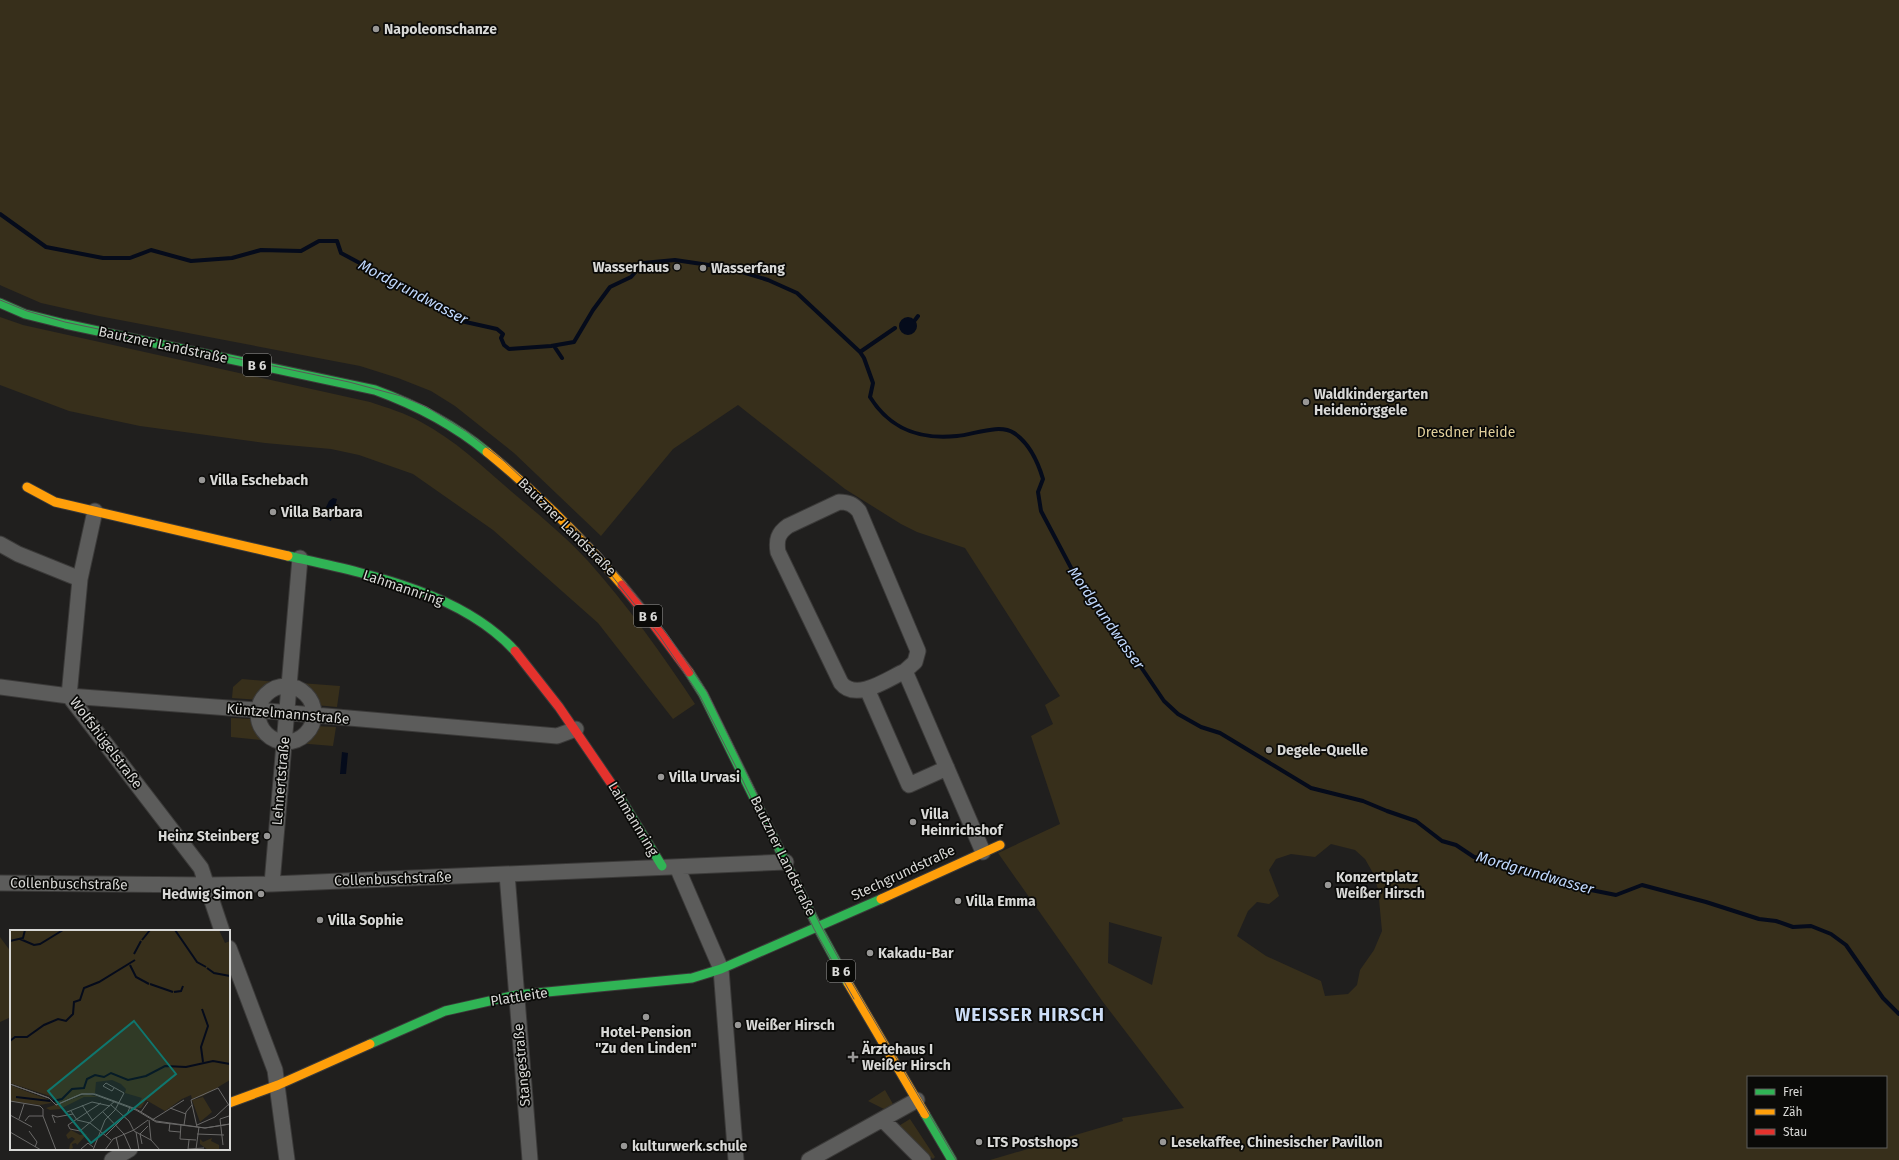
<svg xmlns="http://www.w3.org/2000/svg" width="1899" height="1160" font-family="'Fira Sans',sans-serif">
  <style>
    .green { fill: #372f1b; fill-rule: evenodd }
    .water { fill: #050b1b }
    .lines { fill: none; stroke-linecap: round; stroke-linejoin: round }
    .stream { stroke: #050b1b; stroke-width: 4 }
    .street-casing { stroke: #3b3a39; stroke-width: 17 }
    .fast-casing { stroke: #3b3a39; stroke-width: 11 }
    .slow-casing { stroke: #3b3a39; stroke-width: 11 }
    .jam-casing { stroke: #3b3a39; stroke-width: 11 }
    .street { stroke: #5c5c5b; stroke-width: 15 }
    .fast { stroke: #30b455; stroke-width: 9 }
    .slow { stroke: #ff9f0a; stroke-width: 9 }
    .jam { stroke: #e5322d; stroke-width: 9 }
    .tram { stroke: #5a5958; stroke-width: 1 }
    .poi-dot { fill: #989796; stroke: #0a0a08; stroke-width: 1.5 }
    .labels { text-anchor: middle; dominant-baseline: central; stroke-width: 3.5; stroke-linejoin: round; paint-order: stroke }
    .shield { fill: #0a0a08; stroke: #9a9a98; stroke-width: 1 }
    .shield-label { font-size: 13px; font-weight: bold; fill: #d8d8d6 }
    .poi-label { font-size: 14px; font-weight: bold; fill: #d8d8d6; stroke: #0a0a08; text-anchor: start }
    .street-label { font-size: 14px; fill: #d8d8d6; stroke: #0a0a08 }
    .park-label { font-size: 14px; fill: #e1cf9b; stroke: #0a0a08 }
    .water-label { font-size: 15px; font-style: italic; fill: #c0d8fd; stroke: #0a0a08 }
    .district-label { font-size: 18px; font-weight: bold; letter-spacing: 1px; fill: #ccddf7; stroke: #0a0a08 }
    .inset-river { fill: none; stroke: #050b1b; stroke-width: 2 }
    .inset-road { fill: none; stroke: #6a6968; stroke-width: 1 }
    .view { fill: #0f766e; fill-opacity: 0.15; stroke: #0f766e; stroke-width: 2 }
    .inset-edge { fill: none; stroke: #d8d8d6; stroke-width: 2 }
  </style>
  <rect width="100%" height="100%" fill="#201f1e"/>
  <path class="green" d="M0 0H1899V1160H990L1123 1121 1122 1118 1184 1108 1103 1002 998 853 1060 824 1031 736 1053 724 1045 705 1060 696 965 548 917 532 901 524 845 489 738 405 673 449 601 536 514 453 455 406 431 391 398 378 360 366 99 316 41 303 2 286 0 285ZM1331 844 1355 850 1365 859 1373 873 1378 889 1382 931 1374 950 1360 970 1357 985 1348 994 1325 996 1321 981 1266 956 1237 936 1248 911 1257 902 1269 904 1279 896 1269 870 1276 859 1291 854 1315 857ZM1109 922 1162 937 1152 985 1108 963ZM1748 1077H1886V1147H1748Z
    M0 317 23 325 370 402C388 408 405 413 421 422 455 440 483 467 512 492 538 514 565 536 588 561 628 606 662 654 695 704L673 719 598 623 493 530 413 474 359 455 331 449 265 443 140 426 69 411 0 385Z
    M242 679 277 682 263 693 259 700 232 698 233 687Z
    M300 683 340 686 337 707 315 705 309 693 301 686Z
    M231 718 255 719 257 726 270 741 231 737Z
    M314 726 336 727 333 746 297 743 304 738Z
    M0 937 11 952V1017L0 1022Z
    M885 1090 893 1104 884 1109 868 1101Z
    M910 1119 935 1157 933 1159 897 1127Z"/>
  <path class="water" d="M899 326a9 9 0 1 1 18 0a9 9 0 1 1-18 0Z
    M333 498 337 499 331 521 327 519 324 511 329 501Z
    M342 752 348 753 346 774H340Z"/>
  <g class="lines">
    <path class="stream" d="M0 214 46 247 103 258H130L151 250 191 261 232 258 261 250 301 251 319 241H337L341 253 410 290 461 321 497 329 503 334 501 338 504 345 509 349 551 346 574 342 593 310 610 287 631 277 643 263 675 260 729 268 768 280 797 293 860 352 864 358 873 383 870 397C890 429 919 440 957 436 973 435 999 423 1014 433 1029 443 1038 462 1043 479L1038 492 1041 511 1078 581 1124 642 1164 701 1178 714 1201 727 1220 733 1311 788 1363 801 1387 811 1416 821 1442 841 1456 845 1474 857 1493 860 1518 871 1541 873 1586 889 1616 895 1642 885 1706 902 1759 919 1776 921 1793 927 1811 926 1831 934 1846 945 1883 998 1899 1014
      M915 320 918 316
      M554 346 562 358
      M860 352 895 328"/>
    <g class="street-casing">
      <path id="street" d="M95 511 80 579 69 696 201 868 222 931
        M0 544 18 554 80 579
        M905 671C888 679 856 702 841 683L778 552C776 540 778 533 788 526L839 502C848 502 853 504 859 511L918 651 915 662 905 671 983 852
        M258 714a28 28 0 1 1 56 0a28 28 0 1 1-56 0Z
        M0 687 69 696 257 710 557 736 576 729
        M867 689 909 785 947 768
        M677 867 721 969 736 1160
        M507 874 530 1160
        M0 883 208 885 272 884 786 862
        M272 884 300 558
        M229 948 275 1070 287 1160
        M883 1120 923 1160
        M112 1160 130 1149
        M809 1160 917 1100"/>
    </g>
    <g class="fast-casing">
      <path id="fast" d="M0 303 25 314 65 324 375 390C416 405 453 424 487 452
        M288 556C364 573 460 591 515 651
        M689 672 703 694 818 928 848 983
        M613 786 662 866
        M370 1044 445 1011 516 995 692 978 721 969 881 899
        M925 1114 952 1160"/>
    </g>
    <g class="slow-casing">
      <path id="slow" d="M487 452C536 492 581 537 622 585
        M27 487 55 502 288 556
        M881 899 1000 845
        M848 983 925 1114
        M229 1103 278 1085 370 1044"/>
    </g>
    <g class="jam-casing">
      <path id="jam" d="M622 585 648 617 689 672
        M515 651 559 707 613 786"/>
    </g>
    <use href="#street" class="street"/>
    <use href="#fast" class="fast"/>
    <use href="#slow" class="slow"/>
    <use href="#jam" class="jam"/>
    <path class="tram" d="M0 300 27 311 65 322 349 382 401 396 427 407 467 432 504 461 599 551 665 631 707 692 821 926 848 976 956 1160
      M604 566 659 635 700 696 743 781 814 929 854 999"/>
  </g>
  <g class="poi-dot">
    <circle cx="376" cy="29" r="4"/>
    <circle cx="677" cy="267" r="4"/>
    <circle cx="703" cy="268" r="4"/>
    <circle cx="1306" cy="402" r="4"/>
    <circle cx="202" cy="480" r="4"/>
    <circle cx="273" cy="512" r="4"/>
    <circle cx="1269" cy="750" r="4"/>
    <circle cx="661" cy="777" r="4"/>
    <circle cx="913" cy="822" r="4"/>
    <circle cx="267" cy="836" r="4"/>
    <circle cx="1328" cy="885" r="4"/>
    <circle cx="261" cy="894" r="4"/>
    <circle cx="958" cy="901" r="4"/>
    <circle cx="320" cy="920" r="4"/>
    <circle cx="870" cy="953" r="4"/>
    <circle cx="646" cy="1017" r="4"/>
    <circle cx="738" cy="1025" r="4"/>
    <path d="M851 1051h4v4h4v4h-4v4h-4v-4h-4v-4h4z"/>
    <circle cx="979" cy="1142" r="4"/>
    <circle cx="1163" cy="1142" r="4"/>
    <circle cx="624" cy="1146" r="4"/>
  </g>
  <g class="labels">
    <g class="shield">
      <rect x="243" y="354" width="28" height="22" rx="3"/>
      <rect x="634" y="605" width="28" height="22" rx="3"/>
      <rect x="827" y="960" width="28" height="22" rx="3"/>
    </g>
    <g class="shield-label">
      <text x="257" y="365">B 6</text>
      <text x="648" y="616">B 6</text>
      <text x="841" y="971">B 6</text>
    </g>
    <g class="poi-label">
      <text x="384" y="29">Napoleonschanze</text>
      <text x="669" y="267" text-anchor="end">Wasserhaus</text>
      <text x="711" y="268">Wasserfang</text>
      <text x="1314" y="394">Waldkindergarten<tspan x="1314" dy="16">Heidenörggele</tspan></text>
      <text x="210" y="480">Villa Eschebach</text>
      <text x="281" y="512">Villa Barbara</text>
      <text x="1277" y="750">Degele-Quelle</text>
      <text x="669" y="777">Villa Urvasi</text>
      <text x="921" y="814">Villa<tspan x="921" dy="16">Heinrichshof</tspan></text>
      <text x="259" y="836" text-anchor="end">Heinz Steinberg</text>
      <text x="1336" y="877">Konzertplatz<tspan x="1336" dy="16">Weißer Hirsch</tspan></text>
      <text x="253" y="894" text-anchor="end">Hedwig Simon</text>
      <text x="966" y="901">Villa Emma</text>
      <text x="328" y="920">Villa Sophie</text>
      <text x="878" y="953">Kakadu-Bar</text>
      <text x="746" y="1025">Weißer Hirsch</text>
      <text x="646" y="1032" text-anchor="middle">Hotel-Pension<tspan x="646" dy="16">"Zu den Linden"</tspan></text>
      <text x="862" y="1049">Ärztehaus I<tspan x="862" dy="16">Weißer Hirsch</tspan></text>
      <text x="987" y="1142">LTS Postshops</text>
      <text x="1171" y="1142">Lesekaffee, Chinesischer Pavillon</text>
      <text x="632" y="1146">kulturwerk.schule</text>
    </g>
    <g class="street-label">
      <text transform="translate(163 345) rotate(12)">Bautzner Landstraße</text>
      <text transform="translate(567 527) rotate(45)">Bautzner Landstraße</text>
      <text transform="translate(403 588) rotate(19)">Lahmannring</text>
      <text transform="translate(288 714) rotate(5)">Küntzelmannstraße</text>
      <text transform="translate(106 743) rotate(53)">Wolfshügelstraße</text>
      <text transform="translate(281 781) rotate(-85)">Lehnertstraße</text>
      <text transform="translate(633 819) rotate(59)">Lahmannring</text>
      <text transform="translate(783 856) rotate(64)">Bautzner Landstraße</text>
      <text transform="translate(903 873) rotate(-25)">Stechgrundstraße</text>
      <text transform="translate(393 879) rotate(-2)">Collenbuschstraße</text>
      <text transform="translate(69 884) rotate(1)">Collenbuschstraße</text>
      <text transform="translate(519 997) rotate(-9)">Plattleite</text>
      <text transform="translate(522 1065) rotate(-95)">Stangestraße</text>
    </g>
    <g class="park-label">
      <text x="1466" y="432">Dresdner Heide</text>
    </g>
    <g class="water-label">
      <text transform="translate(413 292) rotate(28)">Mordgrundwasser</text>
      <text transform="translate(1106 618) rotate(55)">Mordgrundwasser</text>
      <text transform="translate(1535 873) rotate(16)">Mordgrundwasser</text>
    </g>
    <g class="district-label">
      <text x="1030" y="1015">WEISSER HIRSCH</text>
    </g>
  </g>
  <g transform="translate(10 930)">
    <rect width="220" height="220" fill="#201f1e"/>
    <path d="M0 0H209L215 13 220 11V150L193 166 182 169 181 165 172 169 155 181 136 170 131 178H125L132 168 115 163 116 159 111 154 102 150 86 152 85 163H78L47 174 43 167 0 153ZM0 155 39 170 41 173 30 175 0 171ZM77 164 88 167H74L50 179 40 180 36 178ZM193 167 202 182 190 192 182 170ZM61 200 70 205 77 204 67 215 66 213 62 214 63 218 59 220 60 214 65 209 62 207 58 209 56 205ZM202 208 201 211 209 215V219L212 220H198L190 214V209L193 212Z" fill="#372f1b"/>
    <path class="inset-river" d="M165 0 187 32 196 37M10 9 24 15 30 14 53 0M132 10 140 0M0 11 13 8 15 0M124 24 131 11M120 35 126 47 139 54M197 38 204 43 220 46M140 54 163 62M164 62 171 61 173 56M192 79 198 96 191 117 193 132M0 111 5 107H17L34 95 48 89 56 91 63 84 64 72 70 70 74 58 89 52 125 30M6 167 40 171M43 171 52 169 62 159 74 158 77 149 85 145 94 147 101 143 118 150 136 146 155 136 176 137 203 131 220 134"/>
    <path class="inset-road" d="M0 154 39 168 46 175 71 164H83L126 180 146 192 195 198 220 194M0 154 39 168 46 175 72 164H85L126 179 146 191 195 198 220 194M104 158 102 161 93 156 96 153 114 163M0 171 30 176 33 179M91 173 58 195 60 199 70 201 105 171M72 175 83 191M101 175 119 191 124 201 141 210M160 178 176 184M33 179V186L46 220M61 181 67 190 80 193 101 210M57 182 82 172 100 176M93 182 114 204 121 220M131 182 138 172M0 185 22 197M9 189 14 174M139 190 141 210 150 220M142 190 174 170M15 191 19 186H33M45 193 42 185 47 187 63 184M160 193 159 201 170 202M171 194 170 209 186 210M174 195 176 182 182 175M187 195 205 187 220 173M187 197 181 170 208 158 220 177M19 201 27 212 25 217M0 202 31 220M126 202 129 220M187 204 214 205M96 205 117 184 120 177M106 207 109 220M179 210 178 219 194 218M132 214 130 204 138 196M213 215 210 189 219 186M71 219 78 213 83 217M186 219 189 197M83 220 95 190 105 180 114 163M95 220 103 209 124 200 138 190"/>
    <path class="view" d="M124 91 166 144 81 213 38 161Z"/>
    <rect width="220" height="220" class="inset-edge"/>
  </g>
  <rect x="1747" y="1076" width="140" height="72" fill="#0a0a08" stroke="#5c5c5a"/>
  <rect x="1755" y="1089" width="20" height="6" fill="#30b455" stroke="#5c5c5a"/>
  <text x="1783" y="1096" font-size="12" fill="#d8d8d6">Frei</text>
  <rect x="1755" y="1109" width="20" height="6" fill="#ff9f0a" stroke="#5c5c5a"/>
  <text x="1783" y="1116" font-size="12" fill="#d8d8d6">Zäh</text>
  <rect x="1755" y="1129" width="20" height="6" fill="#e5322d" stroke="#5c5c5a"/>
  <text x="1783" y="1136" font-size="12" fill="#d8d8d6">Stau</text>
</svg>
